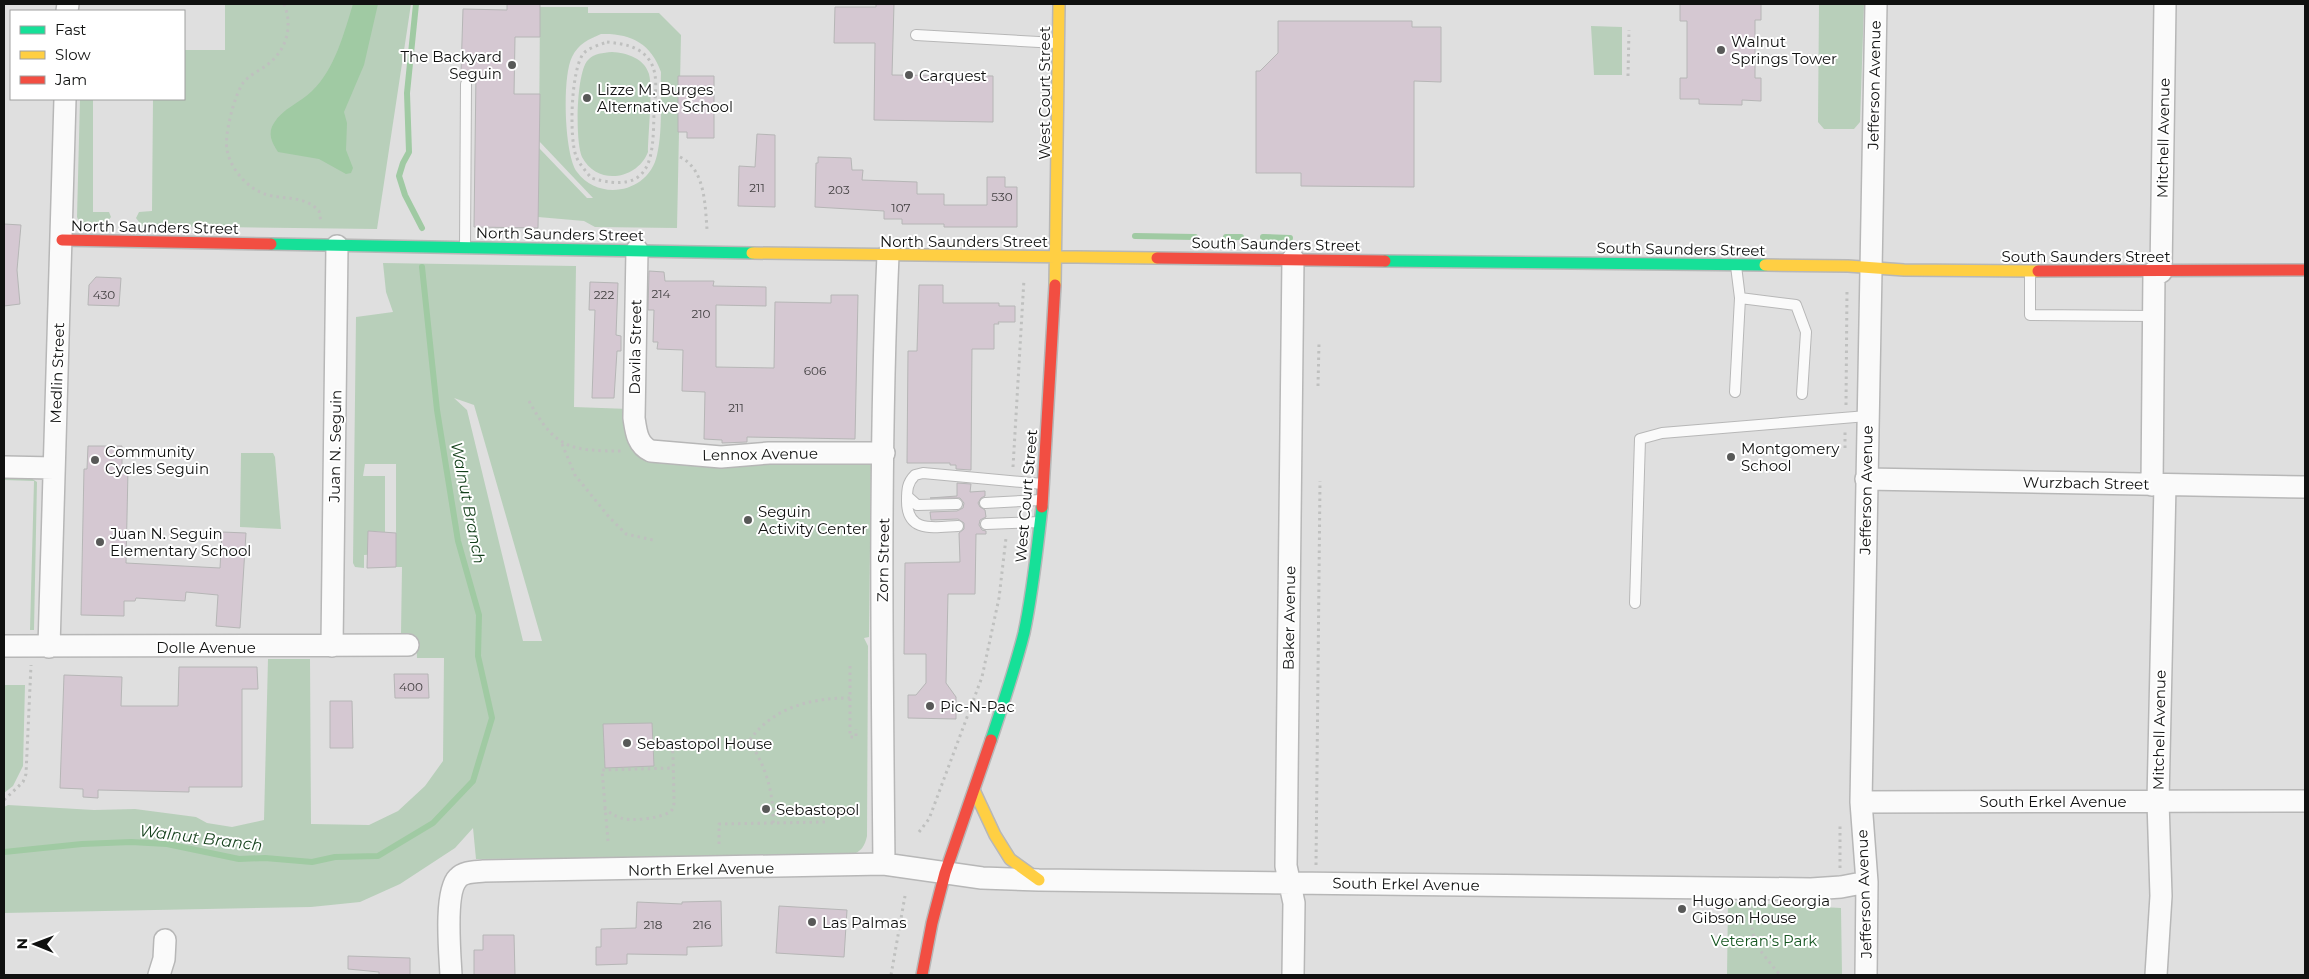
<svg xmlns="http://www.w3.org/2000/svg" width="2309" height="979" font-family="Montserrat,sans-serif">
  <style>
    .green { fill: #b8cfba; fill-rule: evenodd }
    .water { fill: #a0caa3 }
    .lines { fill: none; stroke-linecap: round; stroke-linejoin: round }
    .stream { stroke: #a0caa3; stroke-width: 6 }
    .building { fill: #d5c8d2; stroke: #b6b6b6 }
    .lane-casing { stroke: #b7b7b7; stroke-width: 12 }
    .street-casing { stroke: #b7b7b7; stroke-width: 24 }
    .fast-casing { stroke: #b7b7b7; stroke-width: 14 }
    .slow-casing { stroke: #b7b7b7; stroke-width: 14 }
    .jam-casing { stroke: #b7b7b7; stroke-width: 14 }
    .path { stroke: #bfc0bf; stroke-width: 3; stroke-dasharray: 2.5 4; stroke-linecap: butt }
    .lane { stroke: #fafafa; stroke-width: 10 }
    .street { stroke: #fafafa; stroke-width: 21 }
    .fast { stroke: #16e098; stroke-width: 11 }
    .slow { stroke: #ffcf43; stroke-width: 11 }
    .jam { stroke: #f24e42; stroke-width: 11 }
    .poi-dot { fill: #585958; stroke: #fff; stroke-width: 2 }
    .labels { text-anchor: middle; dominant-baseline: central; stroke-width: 4; stroke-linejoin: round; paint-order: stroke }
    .number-label { font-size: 12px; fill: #413f40 }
    .poi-label { font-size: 15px; fill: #101110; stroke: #fff; text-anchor: start }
    .street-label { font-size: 15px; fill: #101110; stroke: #fff }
    .park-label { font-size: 15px; fill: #165621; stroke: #fff }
    .water-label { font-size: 16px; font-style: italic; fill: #133f1a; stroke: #fff }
  </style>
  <rect width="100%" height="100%" fill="#dfdfdf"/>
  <path class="green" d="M225 4H411L377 229 142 226 136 218 139 212 152 211 153 99H184V50H225Z
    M1819 4H1864L1860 122 1854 129H1824L1818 122Z
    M540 7H588V13H659L681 35 677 228 595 227 584 221 538 217 539 148 587 198H593L539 141ZM601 34C630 33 651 43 661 72 660 98 663 129 657 155 649 193 599 202 577 172 564 155 562 76 572 57 578 44 589 39 601 34Z
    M1591 26 1622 27V75H1594Z
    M612 52C627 53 644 58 649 74 653 90 648 134 648 152 637 180 597 186 582 157 575 142 576 72 588 60 594 53 603 53 612 52Z
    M80 99H93V212H109L111 217 103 227C93 226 81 229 77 217Z
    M383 263 576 266 574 407 629 409 633 446 871 459 869 637 864 638 868 646 867 836C865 846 861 852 851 855L476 859 473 828 455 848 400 884 360 902 311 907 4 913V807L8 805 94 810 135 809 196 817 207 823 232 827 264 820 268 659H310L311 824 369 825 398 811 425 786 443 761 444 658H417L416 636 401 634 402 567H396V464H365L363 476H385V532L368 531 379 554 364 555V568L355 567 353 563 356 317 393 312 386 292ZM454 398 474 405 542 641H523L467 410Z
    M241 453H273L275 457 281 529 240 527Z
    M4 476 31 478 37 482 34 630H30L34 481 4 480Z
    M4 685H25L23 766 13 786 4 793Z
    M1728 902 1841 908 1842 975H1727Z"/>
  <path class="water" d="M353 4H378L364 65 344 112 347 123 346 150 353 168 351 173 346 174 319 159 278 152C272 143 267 133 274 123 282 109 301 102 312 91 335 69 344 33 353 4Z"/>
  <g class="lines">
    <path class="stream" d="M416 4 407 93 409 152 403 163 399 176 405 195 422 228
      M1135 236 1195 237
      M1226 237H1241
      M1263 237 1290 238
      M4 852 82 844 131 842 167 844 239 859 265 858 312 862 335 857 378 856 433 823 473 781 492 718 478 656 479 615 458 541 437 410 422 267"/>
  </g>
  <path class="building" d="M507 4H540V37H515L514 94H540L538 228 474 227 476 73H461L463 9 507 10Z
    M876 4H894L892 75 993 76V122L874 120 875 43H834L835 7H876Z
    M1680 4H1761V20H1755V78H1761V101L1742 100V105L1699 104V99H1680V78H1687V21H1680Z
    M1278 21H1412V27H1441V82L1414 81V187L1301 186V173H1256V71H1260L1278 53Z
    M678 76H714V138H687V132H678Z
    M757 134 775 135V207L738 206 739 166 755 167Z
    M818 157 851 158 852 170H863L862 180 917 182V194H944V205H987V177H1005V187H1017V227H944V224H902V219H884V211L815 207 816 163H818Z
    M4 224 21 225 17 270 20 304 4 306Z
    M649 271 664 272 665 281H714L713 286 766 287V306L716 305V367L774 368 775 302 831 303V295H858L855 439 747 437V442L722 443V440L704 439 705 392 682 391 683 350 657 349 658 342H653L654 310H648Z
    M96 277 121 278 119 306 88 305 89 285Z
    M590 282 618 283 616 335 621 336V351H617L614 398H592L595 310H589Z
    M919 285H943V303H999V306H1015V322H998L999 324H994V349H972L971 470 956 469V465H950V463H907L908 351H917Z
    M88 446H122V470H128L126 563 220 568 222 532 246 533 240 628 216 626 218 595 186 592 185 601 136 598 135 601H124V616L81 615 84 469H87Z
    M957 483 971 484 970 492 985 491V496L981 498 978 503 980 507 985 510 986 517 980 520 979 525 982 530 986 531V534H976L975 594H948L946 683 956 697V719L908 718V695H916L926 683V654H904L905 563 960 562 959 533 964 529V523L958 519 931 520 930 512 957 511 963 508 964 503 960 498H930L957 496Z
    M368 531 396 533V567L367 568Z
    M179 667H257L258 689H242V787H189V792L98 790V798L83 797V789L60 788 64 675 122 677 121 706H178Z
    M394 674H428L429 698H395Z
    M330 701H352L353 748H330Z
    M652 723 654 766 605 768 603 724Z
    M721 901 722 946 687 947V955L627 954V964L596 965V947H601V929L636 928 637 902 682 904V902Z
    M779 906 847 910 844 957 776 953Z
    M483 935H514L515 975H474V950H483Z
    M348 956 410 958V975H379V972L348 969Z"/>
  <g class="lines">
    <g class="lane-casing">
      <path id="lane" d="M916 35 1057 43
        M465 247 466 84
        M1736 266 1740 298 1796 305 1806 332 1802 394
        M2030 272V315L2153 316
        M1735 392 1740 298
        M907 496 917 505 957 504
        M985 503 1041 500
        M986 524 1040 522
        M958 526C935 527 907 534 907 501 907 490 907 483 915 475L923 473 1043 484
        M1635 603 1640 439 1662 433 1867 416"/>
    </g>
    <g class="street-casing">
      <path id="street" d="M67 11 68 4
        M637 250 634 418C636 431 637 445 651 451L721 457 769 453H884
        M1293 259 1286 866 1294 903 1293 975
        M2161 272 2165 4
        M4 467 54 468
        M1866 479 2305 487
        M2152 485 2154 272
        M4 646 408 645
        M332 646 337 246
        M49 647 65 99
        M1861 802 2305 801
        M884 864C882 661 879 458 888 255
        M159 975 164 959 165 940
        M451 975C450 955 444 892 458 878 464 871 476 872 484 871L884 864 982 878 1039 880 1811 889 1841 887 1867 882
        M1866 975 1867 882 1861 802 1876 4
        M2156 975 2161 896 2158 801 2165 485"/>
    </g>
    <g class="fast-casing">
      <path id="fast" d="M271 244 752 253
        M1385 261 1765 265
        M991 740C1003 704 1015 669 1024 633 1033 591 1037 549 1042 507"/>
    </g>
    <g class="slow-casing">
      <path id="slow" d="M752 253 1157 258
        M1765 265 1848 266 1904 270 2038 271
        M1055 285 1059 4
        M974 790 995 835 1010 859 1039 880"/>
    </g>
    <g class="jam-casing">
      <path id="jam" d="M62 240 271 244
        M1157 258 1385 261
        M2038 271 2305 270
        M1042 507 1055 285
        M922 975 932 923 945 873 991 740"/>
    </g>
    <path class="path" d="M284 4C293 26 287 50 267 65 260 70 248 76 243 83 234 96 224 136 227 150 231 171 251 193 273 196 289 199 306 197 319 211L321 222
      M607 42C624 44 640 46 650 61 659 75 655 96 654 111 653 158 653 196 591 178 586 171 579 164 576 156 569 137 571 71 583 54 588 48 599 45 607 42Z
      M1628 76 1629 30
      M680 157C705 169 705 204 707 229
      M1318 386 1319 343
      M529 401C555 449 571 451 623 451
      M1846 405 1847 289
      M562 444 575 475 609 517 626 534 653 540
      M1845 448V431
      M1013 467 1024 279
      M850 666V737H856V729
      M749 741C767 768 774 794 773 826
      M653 745 749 741C773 707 811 698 850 698
      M4 800 23 782 26 774 31 665
      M604 808C609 812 614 816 621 818 630 822 664 818 671 811 674 808 674 804 674 800L673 753 670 745
      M919 832 929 819 982 677 999 598 1006 538
      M608 841 602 770 673 768
      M719 844V824L825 822
      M1316 865 1320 481
      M1840 868V824
      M1750 908C1752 945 1757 947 1780 975
      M891 975 905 896"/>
    <use href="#lane" class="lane"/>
    <use href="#street" class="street"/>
    <use href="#fast" class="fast"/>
    <use href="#slow" class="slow"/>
    <use href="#jam" class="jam"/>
  </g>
  <g class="poi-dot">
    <circle cx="1721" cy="50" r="5"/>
    <circle cx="512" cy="65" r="5"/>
    <circle cx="909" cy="75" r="5"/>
    <circle cx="587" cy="98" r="5"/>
    <circle cx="1731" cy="457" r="5"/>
    <circle cx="95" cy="460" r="5"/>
    <circle cx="748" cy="520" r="5"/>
    <circle cx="100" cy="542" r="5"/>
    <circle cx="930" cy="706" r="5"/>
    <circle cx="627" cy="743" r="5"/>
    <circle cx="766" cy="809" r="5"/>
    <circle cx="1682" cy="909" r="5"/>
    <circle cx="812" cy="922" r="5"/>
  </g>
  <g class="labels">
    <g class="number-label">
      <text x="757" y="187">211</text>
      <text x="839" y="189">203</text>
      <text x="1002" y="196">530</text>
      <text x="901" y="207">107</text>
      <text x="661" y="293">214</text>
      <text x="104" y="294">430</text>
      <text x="604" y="294">222</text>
      <text x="701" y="313">210</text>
      <text x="815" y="370">606</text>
      <text x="736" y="407">211</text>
      <text x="411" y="686">400</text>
      <text x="653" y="924">218</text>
      <text x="702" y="924">216</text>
    </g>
    <g class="poi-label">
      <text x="1731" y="41">Walnut<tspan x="1731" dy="17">Springs Tower</tspan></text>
      <text x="502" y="56" text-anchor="end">The Backyard<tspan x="502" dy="17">Seguin</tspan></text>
      <text x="919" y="75">Carquest</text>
      <text x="597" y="89">Lizze M. Burges<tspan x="597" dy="17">Alternative School</tspan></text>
      <text x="1741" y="448">Montgomery<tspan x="1741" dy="17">School</tspan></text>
      <text x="105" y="451">Community<tspan x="105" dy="17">Cycles Seguin</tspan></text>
      <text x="758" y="511">Seguin<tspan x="758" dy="17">Activity Center</tspan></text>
      <text x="110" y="533">Juan N. Seguin<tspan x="110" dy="17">Elementary School</tspan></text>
      <text x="940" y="706">Pic-N-Pac</text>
      <text x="637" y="743">Sebastopol House</text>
      <text x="776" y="809">Sebastopol</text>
      <text x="1692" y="900">Hugo and Georgia<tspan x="1692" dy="17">Gibson House</tspan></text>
      <text x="822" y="922">Las Palmas</text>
    </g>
    <g class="street-label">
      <text transform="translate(1874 85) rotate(-89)">Jefferson Avenue</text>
      <text transform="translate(1044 93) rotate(-90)">West Court Street</text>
      <text transform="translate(2163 138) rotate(-89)">Mitchell Avenue</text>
      <text transform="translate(155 227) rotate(1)">North Saunders Street</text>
      <text transform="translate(560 234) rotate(1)">North Saunders Street</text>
      <text x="964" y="241">North Saunders Street</text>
      <text transform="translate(1276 244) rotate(1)">South Saunders Street</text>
      <text transform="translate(1681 249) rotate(1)">South Saunders Street</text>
      <text x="2086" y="256">South Saunders Street</text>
      <text transform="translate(635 347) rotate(-89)">Davila Street</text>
      <text transform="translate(57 373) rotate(-88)">Medlin Street</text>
      <text transform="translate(335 446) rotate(-89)">Juan N. Seguin</text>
      <text transform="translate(760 454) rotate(-1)">Lennox Avenue</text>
      <text transform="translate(2086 483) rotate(1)">Wurzbach Street</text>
      <text transform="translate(1866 490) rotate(-89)">Jefferson Avenue</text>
      <text transform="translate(1026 496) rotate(-85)">West Court Street</text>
      <text transform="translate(883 560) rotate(-89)">Zorn Street</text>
      <text transform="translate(1289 618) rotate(-89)">Baker Avenue</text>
      <text x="206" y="647">Dolle Avenue</text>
      <text transform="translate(2159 730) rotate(-89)">Mitchell Avenue</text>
      <text x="2053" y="801">South Erkel Avenue</text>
      <text transform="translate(701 869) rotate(-1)">North Erkel Avenue</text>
      <text transform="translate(1406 884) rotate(1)">South Erkel Avenue</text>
      <text transform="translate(1864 894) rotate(-92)">Jefferson Avenue</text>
    </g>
    <g class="park-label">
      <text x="1764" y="940">Veteran’s Park</text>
    </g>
    <g class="water-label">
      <text transform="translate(468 503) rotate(79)">Walnut Branch</text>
      <text transform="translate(201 838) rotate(7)">Walnut Branch</text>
    </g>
  </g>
  <rect width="2309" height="979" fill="none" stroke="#101110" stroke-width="10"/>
  <rect x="10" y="10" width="175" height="90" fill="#ffffff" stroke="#9fa09f"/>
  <rect x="20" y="26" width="25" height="8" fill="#16e098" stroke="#9fa09f"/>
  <text x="55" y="35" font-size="15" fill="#101110">Fast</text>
  <rect x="20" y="51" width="25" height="8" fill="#ffcf43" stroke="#9fa09f"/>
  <text x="55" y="60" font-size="15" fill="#101110">Slow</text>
  <rect x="20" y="76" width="25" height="8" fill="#f24e42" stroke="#9fa09f"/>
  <text x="55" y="85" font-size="15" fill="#101110">Jam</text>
  <g transform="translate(35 944) rotate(271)" stroke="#ffffff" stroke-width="4" paint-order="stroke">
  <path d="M0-4L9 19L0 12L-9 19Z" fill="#101110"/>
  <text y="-8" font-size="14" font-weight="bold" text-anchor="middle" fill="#101110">N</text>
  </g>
</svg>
